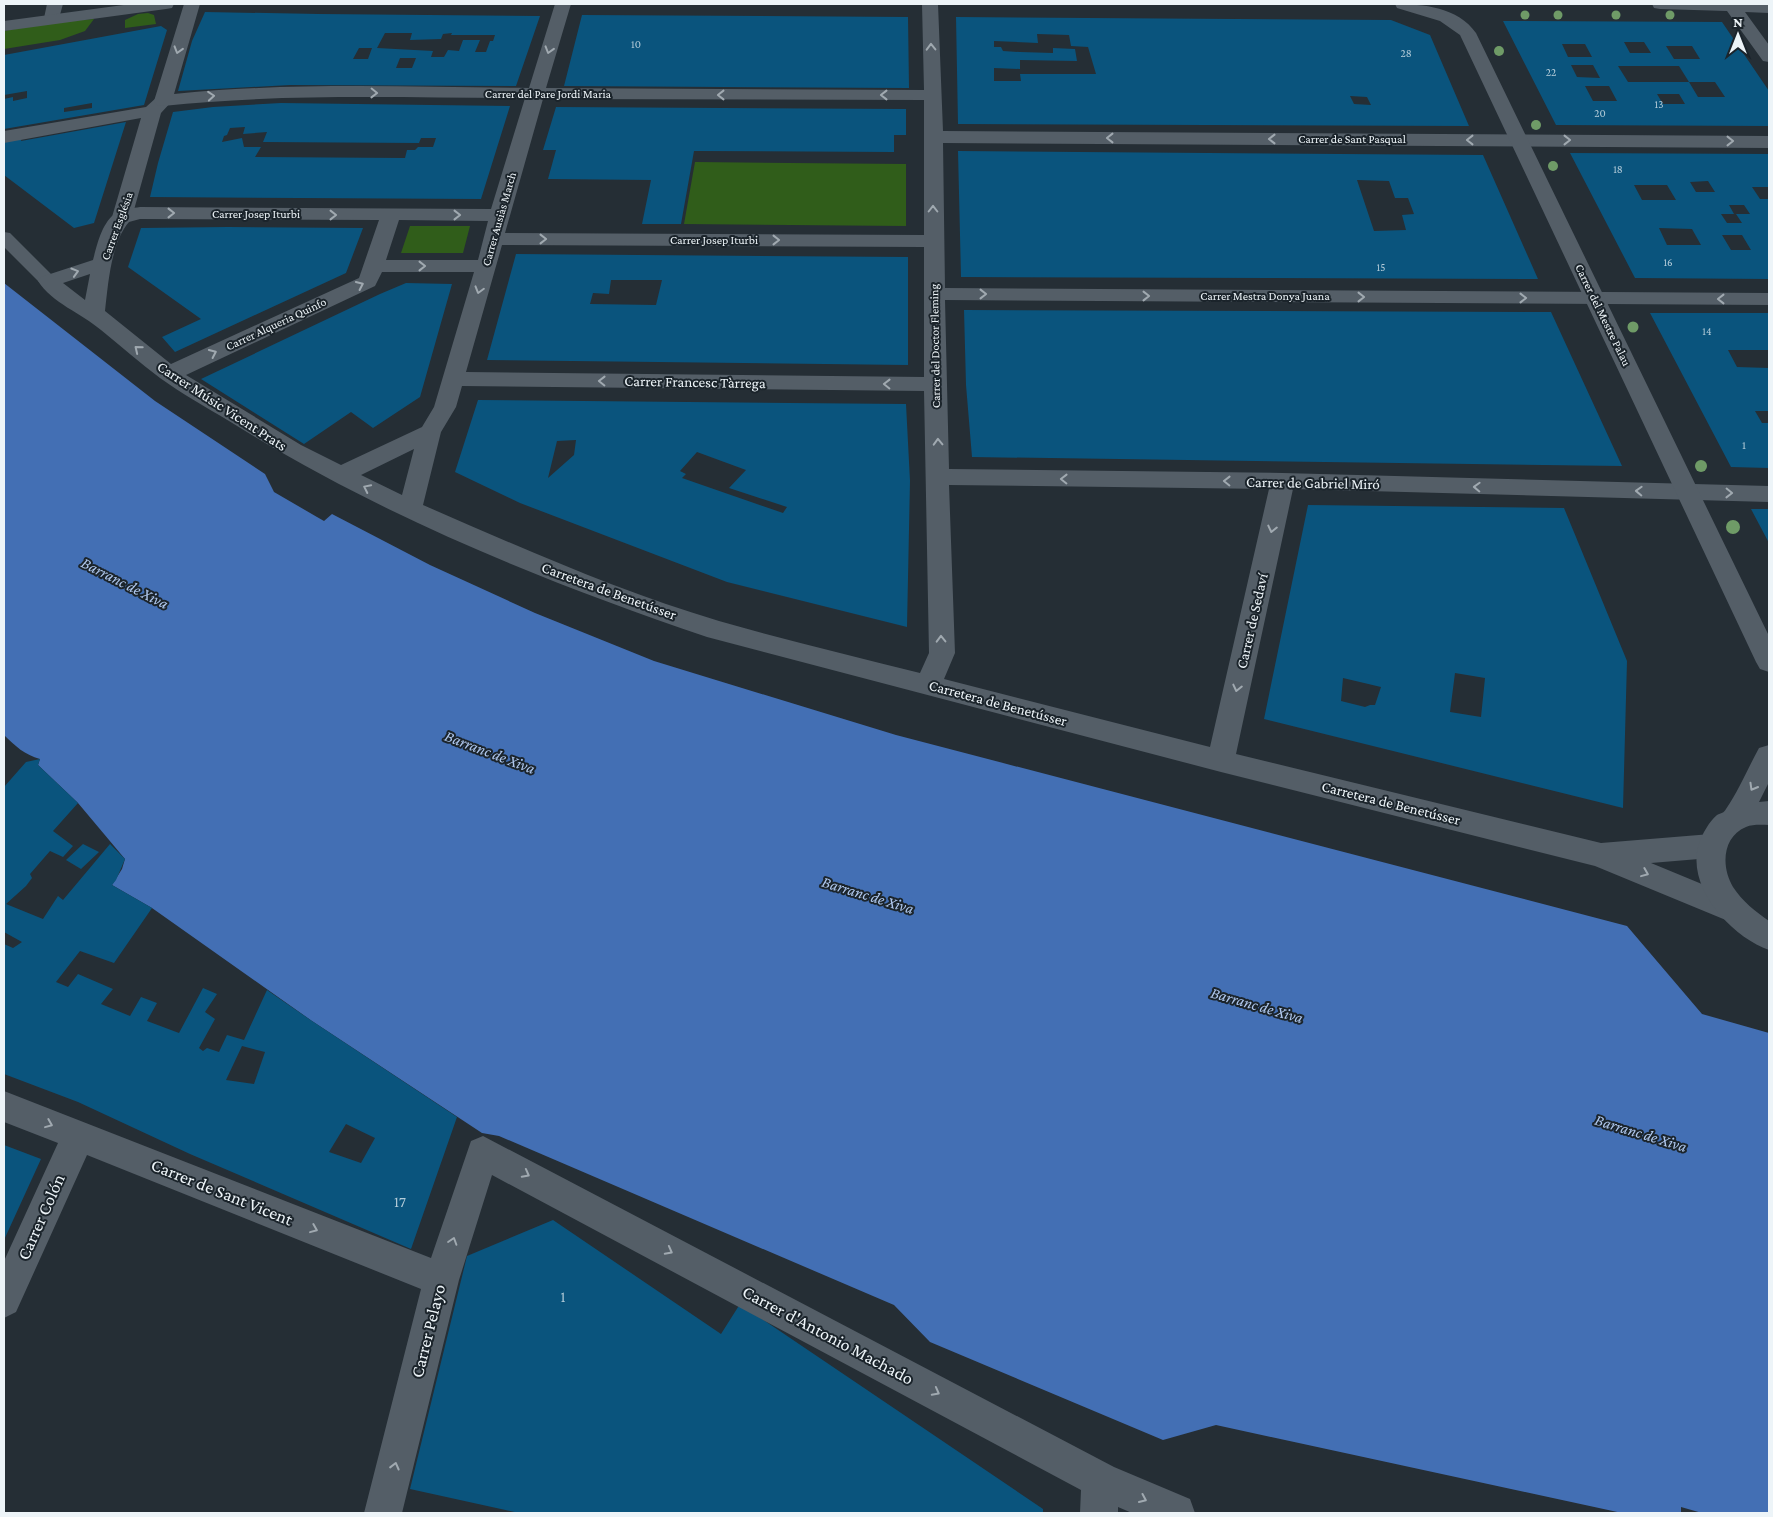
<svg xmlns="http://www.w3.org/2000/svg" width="1773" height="1517" font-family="'Crimson Pro',serif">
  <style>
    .green { fill: #305d1a }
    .water { fill: #436fb4 }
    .building { fill: #0a547d; fill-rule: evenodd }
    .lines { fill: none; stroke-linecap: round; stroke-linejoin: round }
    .service { fill: #545e67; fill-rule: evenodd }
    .pedestrian { fill: #545e67; fill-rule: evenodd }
    .minor { fill: #545e67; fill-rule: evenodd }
    .tertiary { fill: #545e67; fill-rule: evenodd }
    .tree { fill: #6f9b67 }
    .oneway { stroke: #a0a9b0 }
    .labels { text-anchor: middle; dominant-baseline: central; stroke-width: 4; stroke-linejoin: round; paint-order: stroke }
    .far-number-label { font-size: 11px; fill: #b4ccd9 }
    .far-street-label { font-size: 12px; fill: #edf4f8; stroke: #1b242b }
    .number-label { font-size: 12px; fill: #b4ccd9 }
    .street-label { font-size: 15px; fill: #edf4f8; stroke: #1b242b }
    .near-number-label { font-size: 15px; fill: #b4ccd9 }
    .water-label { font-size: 16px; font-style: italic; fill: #afc7ed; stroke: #1b242b }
    .near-street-label { font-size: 18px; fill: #edf4f8; stroke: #1b242b }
  </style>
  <rect width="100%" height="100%" fill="#252e35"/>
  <path class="green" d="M148 13 154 15 156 24 125 28V20L138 14Z
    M94 19 85 31 60 40 4 49V31L52 22Z
    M695 162 906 164V226L684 224Z
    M410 226H470L463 253H401Z"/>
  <path class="water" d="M4 283 155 401 265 474 274 492 317 517 324 521 332 514 430 565 535 613 654 661 896 735 1627 926 1702 1014 1769 1033V1513H1702L1681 1507V1513H1622L1216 1425 1163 1440 930 1342 894 1305 499 1136 482 1133 312 1021 152 908 112 885 122 869 125 859 78 803 38 765 40 759C25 755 15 746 4 735Z"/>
  <path class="building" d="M205 12 319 14 540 16 516 86 290 85 178 91 192 41ZM385 33H412L410 40 441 39 443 34 452 33 451 35H495L493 41H490L486 52H475L480 40H463L459 51 448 50 444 57H431L433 51 377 48ZM359 48H372L368 59H353ZM400 58H416L412 68H396Z
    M582 15 908 17 909 88 564 86Z
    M956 17 1391 20 1430 35 1469 126 958 124ZM1037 34 1069 35 1071 46 1088 47 1096 74H1020L1021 81H994V68L1020 69V60L1077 61 1075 49 1053 48V53L1020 52 1003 51 1001 47H994V41L1038 43ZM1350 96 1367 97 1371 105 1354 104Z
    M1503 21 1722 22 1769 91V126L1556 125ZM1624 42H1644L1651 53H1630ZM1562 44H1585L1592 57H1568ZM1666 46H1692L1700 59H1674ZM1571 65H1593L1600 78 1577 77ZM1618 66H1679L1689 82H1715L1725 97H1698L1689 82H1628ZM1585 86H1609L1617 101H1593ZM1657 94H1679L1685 104H1663Z
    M161 26 167 30 144 105 4 129V99L13 97V101L27 98V91L4 95V55ZM92 103V108L64 112V108Z
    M281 103 432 105 510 106 481 199 150 197 158 163 173 112 213 107ZM245 127 243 134 267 132 263 142 419 143 421 138H436L433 147H418L415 150H407L405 158 255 157 261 147H244L242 138 222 142 224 136 227 135 230 128Z
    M556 107 906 109V135H894V152L694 151 681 224H642L651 180 548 179 556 150H543Z
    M126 122 94 223 74 228 4 175V140L22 137 21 141Z
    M958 151 1483 155 1538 279 961 277ZM1357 180 1389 181 1395 198H1408L1414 214 1402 215 1406 230 1374 231Z
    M1570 153 1769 154V187H1752L1760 199H1769V279L1635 278ZM1708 181 1715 192H1696L1690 182ZM1634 185H1667L1676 200H1642ZM1729 205H1744L1750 214H1736L1742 223H1727L1721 214H1734ZM1659 228 1692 229 1701 245H1667ZM1722 235H1742L1751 250H1731Z
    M228 227 363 228 346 273 175 352 162 337 201 319 128 267 141 228Z
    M516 254 908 257V365L487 360ZM611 280H662L656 305 590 304 593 293 609 294Z
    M406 283 452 284 420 397 373 428 351 412 304 444 201 379 380 294Z
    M964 310 1551 312 1622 466 972 457 966 385Z
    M1650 313H1769V350H1728L1737 367 1769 368V411H1755L1762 423H1769V468L1731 467Z
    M478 400 906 404 910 481 907 627 727 582 520 503 455 472ZM576 440 574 455 548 478 557 441ZM697 452 746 470 729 488 787 507 783 513 682 478 686 474 680 471Z
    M1308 505 1564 508 1627 661 1623 808 1264 719ZM1455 673 1485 678 1481 717 1450 712ZM1343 678 1381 687 1375 705H1370L1365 707 1341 701Z
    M1751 509H1769V543Z
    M40 759 38 765 78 803 53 831 73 846 63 857 50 851 30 874 32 878 26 886 6 904 43 919 58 896 63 900 110 844 125 859 116 880 112 885 152 908 114 963 80 951 56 982 68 987 78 974 113 989 101 1004 130 1016 141 997 157 1003 147 1021 179 1033 203 988 217 994 205 1012 215 1019 199 1048 203 1051 207 1048 219 1052 227 1035 244 1040 267 990 312 1021 457 1117 411 1249 190 1154 78 1102 4 1074V944L13 948 22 942 4 932V787L26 762ZM242 1046 265 1052 254 1084 226 1080ZM346 1124 375 1138 361 1163 329 1152Z
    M83 844 99 852 81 869 66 860Z
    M4 1145 41 1159 4 1240Z
    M553 1220 721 1334 740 1304 1043 1509V1513H519L410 1489 467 1256Z"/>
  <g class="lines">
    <path class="service" d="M4 232 10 233 54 277 57 281 54 285 48 286 42 285 4 247Z"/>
    <path class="pedestrian" d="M163 96 169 97 172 101 161 113 132 217 129 221 122 223 115 221 112 217 141 118 4 143V131L146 107 157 97Z"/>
    <path class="minor" d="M47 4H63L58 22H46L44 18Z
      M184 4H200L174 94C291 82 411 87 529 88L555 4H571L546 88 924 90 922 4H938L943 131 1769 136V148L943 143 945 288 1769 293V305L945 300 949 469 1283 473 1769 486V502L1293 489 1236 754 1601 843 1711 834 1721 837 1725 846 1721 855 1711 858 1651 863 1743 901 1748 910 1743 919 1733 923 1595 866 1221 772 707 637C542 581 377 514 229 421 206 407 182 394 160 378 140 363 121 346 101 330 81 313 52 303 38 281L41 277 93 260C97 245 102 222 116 213 123 209 133 208 140 207L491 209 525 98C404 98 283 93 163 106L157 105 154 101ZM543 99 924 100V235L505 233ZM140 219 379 220 359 278 171 364 105 311C108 285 111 242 129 222ZM399 220 488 221 478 260H386ZM502 245 924 247V377L466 372ZM382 272H474L434 407 422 427 341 465 301 445 186 375 375 286ZM90 274 85 300 63 283ZM462 386 924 391 929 653 920 673C853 656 785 640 719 621 617 591 520 547 423 505L441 432 456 407ZM414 449 402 495 361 475ZM949 485 1269 489 1210 747 944 679 955 653Z
      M1652 4H1769V13L1745 12 1769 45V62L1763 61 1727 11 1660 9 1654 8Z
      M4 1091 431 1258 471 1141 483 1136 1114 1467 1190 1499 1195 1513H1132L1118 1507V1513H1080L1081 1490 492 1175 459 1280 402 1513H364L421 1289 87 1155 16 1312 4 1318V1261L58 1143 4 1122Z"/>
    <path class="tertiary" d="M131 4H174L172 8 166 9 4 31V21Z
      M1395 4C1423 4 1458 7 1476 33L1769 636V672L1760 669 1756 662 1460 35 1440 21 1397 8Z
      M1769 745V782L1759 802 1769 801V825C1762 825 1753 824 1746 827 1722 837 1721 867 1733 887 1742 901 1756 912 1769 921V950C1732 937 1685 887 1699 844 1702 834 1709 822 1717 815 1721 813 1724 813 1726 809 1739 790 1748 768 1759 748Z"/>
  </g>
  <g class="tree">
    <circle cx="1525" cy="15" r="4.5"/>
    <circle cx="1558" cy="15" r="4.5"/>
    <circle cx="1616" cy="15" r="4.5"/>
    <circle cx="1670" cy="15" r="4.5"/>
    <circle cx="1499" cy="51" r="5"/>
    <circle cx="1536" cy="125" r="5"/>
    <circle cx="1553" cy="166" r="5"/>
    <circle cx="1633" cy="327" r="5.5"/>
    <circle cx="1701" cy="466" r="6"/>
    <circle cx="1733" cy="527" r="7"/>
  </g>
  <defs><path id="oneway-chevron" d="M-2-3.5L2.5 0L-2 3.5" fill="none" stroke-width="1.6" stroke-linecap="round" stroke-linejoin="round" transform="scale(1.25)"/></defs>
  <g class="oneway">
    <use href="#oneway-chevron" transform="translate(931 47) rotate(-91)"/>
    <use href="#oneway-chevron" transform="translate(178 50) rotate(107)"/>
    <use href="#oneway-chevron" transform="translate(549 50) rotate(107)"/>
    <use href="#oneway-chevron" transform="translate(374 93) rotate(1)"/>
    <use href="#oneway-chevron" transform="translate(721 95) rotate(-180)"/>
    <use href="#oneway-chevron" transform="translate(884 95) rotate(-180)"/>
    <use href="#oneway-chevron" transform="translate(211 96) rotate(-5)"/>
    <use href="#oneway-chevron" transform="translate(1110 138) rotate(-180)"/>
    <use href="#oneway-chevron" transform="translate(1272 139) rotate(-180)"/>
    <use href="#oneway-chevron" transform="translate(1470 140) rotate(-180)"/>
    <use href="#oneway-chevron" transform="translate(1567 140)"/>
    <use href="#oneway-chevron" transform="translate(1730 141)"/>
    <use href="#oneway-chevron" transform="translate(933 209) rotate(-90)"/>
    <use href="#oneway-chevron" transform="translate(171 213)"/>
    <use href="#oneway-chevron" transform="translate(333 215)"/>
    <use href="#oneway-chevron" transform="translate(457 215)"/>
    <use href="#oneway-chevron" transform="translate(543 239)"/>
    <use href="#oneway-chevron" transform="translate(776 240)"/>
    <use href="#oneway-chevron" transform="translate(422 266)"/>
    <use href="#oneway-chevron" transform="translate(75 272) rotate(-17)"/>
    <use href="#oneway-chevron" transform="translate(360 285) rotate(-25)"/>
    <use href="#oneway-chevron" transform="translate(479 290) rotate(106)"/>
    <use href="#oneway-chevron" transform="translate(983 294)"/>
    <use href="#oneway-chevron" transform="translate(1146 296)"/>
    <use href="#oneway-chevron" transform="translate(1361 297)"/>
    <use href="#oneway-chevron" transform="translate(1523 298)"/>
    <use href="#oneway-chevron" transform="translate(1721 299) rotate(-180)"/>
    <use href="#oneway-chevron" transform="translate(138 349) rotate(-141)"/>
    <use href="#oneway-chevron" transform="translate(213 353) rotate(-25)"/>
    <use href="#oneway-chevron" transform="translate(602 381) rotate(-179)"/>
    <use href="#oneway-chevron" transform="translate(887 384) rotate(-179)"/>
    <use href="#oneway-chevron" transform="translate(938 442) rotate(-92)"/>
    <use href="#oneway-chevron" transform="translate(1064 479) rotate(-179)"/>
    <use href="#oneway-chevron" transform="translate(1227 481) rotate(-179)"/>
    <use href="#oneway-chevron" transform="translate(1477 487) rotate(-178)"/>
    <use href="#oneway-chevron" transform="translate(367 488) rotate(-154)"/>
    <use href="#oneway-chevron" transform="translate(1639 491) rotate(-178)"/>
    <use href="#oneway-chevron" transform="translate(1729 493) rotate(1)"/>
    <use href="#oneway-chevron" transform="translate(1272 529) rotate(103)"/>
    <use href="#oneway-chevron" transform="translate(941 639) rotate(-91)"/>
    <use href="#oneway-chevron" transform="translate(1237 688) rotate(103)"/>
    <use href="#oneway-chevron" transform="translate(1753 787) rotate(120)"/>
    <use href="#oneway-chevron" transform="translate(1645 873) rotate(22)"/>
    <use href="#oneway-chevron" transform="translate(49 1124) rotate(22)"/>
    <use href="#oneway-chevron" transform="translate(526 1174) rotate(28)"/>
    <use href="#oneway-chevron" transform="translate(314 1229) rotate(22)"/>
    <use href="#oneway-chevron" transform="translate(453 1241) rotate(-72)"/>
    <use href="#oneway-chevron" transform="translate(669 1251) rotate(28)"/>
    <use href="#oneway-chevron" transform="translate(936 1392) rotate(28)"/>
    <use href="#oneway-chevron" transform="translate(395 1466) rotate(-76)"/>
    <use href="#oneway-chevron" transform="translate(1143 1499) rotate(24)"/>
  </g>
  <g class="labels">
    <g class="far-number-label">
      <text x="636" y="44">10</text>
      <text x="1406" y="53">28</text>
      <text x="1551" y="72">22</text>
      <text x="1659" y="104">13</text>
      <text x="1600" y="113">20</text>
      <text x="1618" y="169">18</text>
      <text x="1668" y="262">16</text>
      <text x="1381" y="267">15</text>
      <text x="1707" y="331">14</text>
    </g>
    <g class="far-street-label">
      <text x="548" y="94">Carrer del Pare Jordi Maria</text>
      <text x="1352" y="139">Carrer de Sant Pasqual</text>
      <text x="256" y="214">Carrer Josep Iturbi</text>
      <text transform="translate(499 219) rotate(-74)">Carrer Ausiàs March</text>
      <text transform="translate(117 226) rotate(-70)">Carrer Església</text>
      <text x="714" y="240">Carrer Josep Iturbi</text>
      <text x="1265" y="296">Carrer Mestra Donya Juana</text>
      <text transform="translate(1603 315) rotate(64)">Carrer del Mestre Palau</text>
      <text transform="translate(276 324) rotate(-25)">Carrer Alqueria Quinfo</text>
      <text transform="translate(935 346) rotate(-91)">Carrer del Doctor Fleming</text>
    </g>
    <g class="number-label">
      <text x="1744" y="445">1</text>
    </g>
    <g class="street-label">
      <text transform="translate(695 382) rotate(1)">Carrer Francesc Tàrrega</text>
      <text transform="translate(222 406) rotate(33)">Carrer Músic Vicent Prats</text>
      <text transform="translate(1313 483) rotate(1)">Carrer de Gabriel Miró</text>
      <text transform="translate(609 591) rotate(20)">Carretera de Benetússer</text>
      <text transform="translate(1252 621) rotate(-77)">Carrer de Sedaví</text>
      <text transform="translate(998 703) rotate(15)">Carretera de Benetússer</text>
      <text transform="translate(1391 803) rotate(14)">Carretera de Benetússer</text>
    </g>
    <g class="near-number-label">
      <text x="400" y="1202">17</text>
      <text x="563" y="1297">1</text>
    </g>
    <g class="water-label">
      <text transform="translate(125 583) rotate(27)">Barranc de Xiva</text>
      <text transform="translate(490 752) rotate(21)">Barranc de Xiva</text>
      <text transform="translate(868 895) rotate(17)">Barranc de Xiva</text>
      <text transform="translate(1257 1005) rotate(16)">Barranc de Xiva</text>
      <text transform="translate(1641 1133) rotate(17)">Barranc de Xiva</text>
    </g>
    <g class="near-street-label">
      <text transform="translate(222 1192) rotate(22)">Carrer de Sant Vicent</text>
      <text transform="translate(41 1217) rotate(-66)">Carrer Colón</text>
      <text transform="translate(428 1331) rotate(-76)">Carrer Pelayo</text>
      <text transform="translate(828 1335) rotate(28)">Carrer d'Antonio Machado</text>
    </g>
  </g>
  <rect width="1773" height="1517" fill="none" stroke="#edf4f8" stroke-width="10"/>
  <g transform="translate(1738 35)" stroke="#1b242b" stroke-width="4" paint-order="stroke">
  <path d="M0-4L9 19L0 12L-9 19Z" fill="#edf4f8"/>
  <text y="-8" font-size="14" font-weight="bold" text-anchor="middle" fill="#edf4f8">N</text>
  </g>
</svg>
